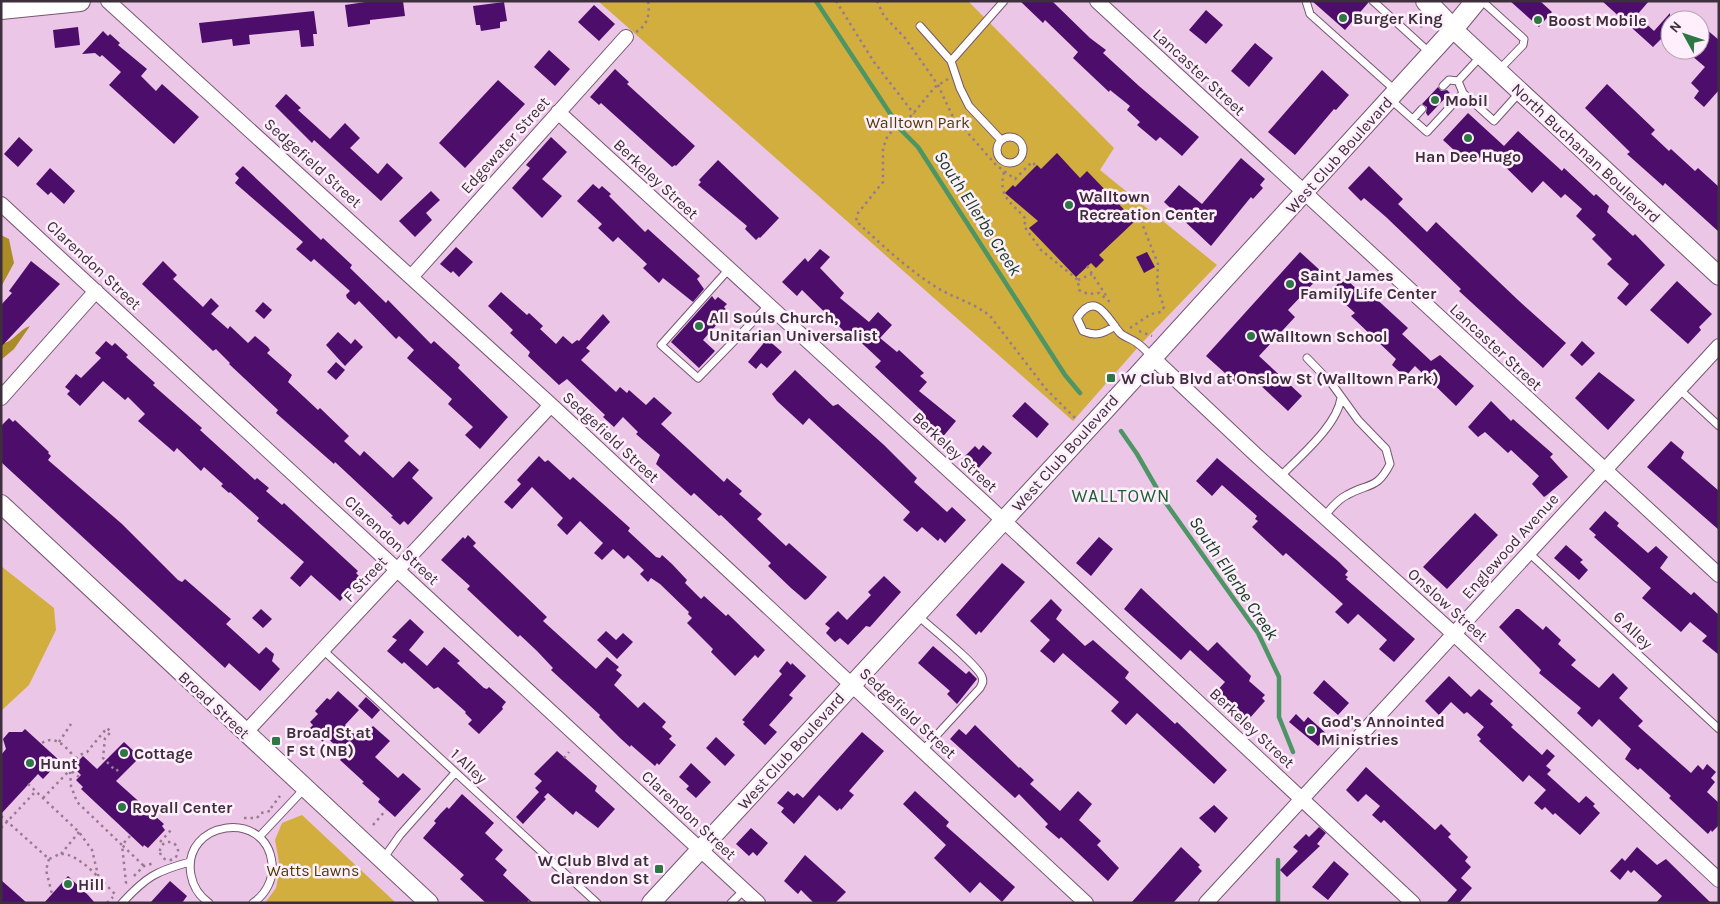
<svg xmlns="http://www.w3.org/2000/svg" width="1720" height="904" font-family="Karla,sans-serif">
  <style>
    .green { fill: #d1ae3e }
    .forest { fill: #aa8c27 }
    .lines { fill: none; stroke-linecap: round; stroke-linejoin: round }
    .stream { stroke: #4d9564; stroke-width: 4.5 }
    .building { fill: #4d0e6b }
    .service-casing { stroke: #775672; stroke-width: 9 }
    .minor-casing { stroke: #775672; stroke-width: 16 }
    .tertiary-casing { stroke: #775672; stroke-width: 20 }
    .secondary-casing { stroke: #775672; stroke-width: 22 }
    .path { stroke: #967b92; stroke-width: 2.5; stroke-dasharray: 2.5 4; stroke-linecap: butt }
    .service { stroke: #fff; stroke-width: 7 }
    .minor { stroke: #fff; stroke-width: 14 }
    .tertiary { stroke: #fff; stroke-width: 18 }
    .secondary { stroke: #fff; stroke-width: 20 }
    .poi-dot { fill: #2d7745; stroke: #ffeffc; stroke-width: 2 }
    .labels { text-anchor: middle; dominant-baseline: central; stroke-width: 5; stroke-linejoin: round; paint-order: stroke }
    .poi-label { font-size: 16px; font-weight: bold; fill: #3e2f3c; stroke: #ffeffc; text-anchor: start }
    .street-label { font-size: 16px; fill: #3e2f3c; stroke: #ffeffc }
    .park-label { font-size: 16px; fill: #4d3d06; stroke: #ffeffc }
    .water-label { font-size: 18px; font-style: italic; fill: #144022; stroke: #ffeffc }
    .neighbourhood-label { font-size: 18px; letter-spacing: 1px; fill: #1b6033; stroke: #ffeffc }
  </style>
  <rect width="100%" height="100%" fill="#ecc6e6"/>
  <path class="green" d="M598 1H968L1114 148 1100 170 1217 265 1140 345 1073 421Z
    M1 566 54 608 56 630 29 685 1 711Z
    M302 815 396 903H265L276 888 280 868 275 840 282 823Z"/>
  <path class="forest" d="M1 235 9 239 14 263 1 287Z
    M30 326 14 349 1 360V344C14 342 18 330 30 326Z"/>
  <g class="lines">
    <path class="stream" d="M816 1 901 130 918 147 1065 375 1080 393
      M1121 431 1137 454 1163 499 1258 633 1279 677V717L1293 752
      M1278 860V903"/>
  </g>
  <path class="building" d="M372 1H403L405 16 370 20V24L348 27 345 5Z
    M1020 1H1052L1090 38 1106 50 1103 53 1139 86 1199 137 1182 156 1160 137 1156 141 1137 125 1140 122 1127 110 1130 106 1110 90 1109 92 1073 58 1078 52 1045 20 1043 23Z
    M1312 1H1368V3L1345 30Z
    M1510 1H1540L1552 12 1539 27Z
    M1602 1H1649L1637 15 1654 31 1670 13V45L1662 38 1653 47Z
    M504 2 507 21 500 22V28L481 31 480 25H476L473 6Z
    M594 5 615 24 599 41 578 22Z
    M1206 10 1223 25 1206 44 1189 30Z
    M314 11 317 34H313L314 46 301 47 299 30 249 35 250 44 233 46 232 39 202 43 199 23Z
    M1700 24 1719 40V90L1704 107 1694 98 1699 91 1691 83 1705 67 1685 50H1700Z
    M78 27 80 45 55 48 53 30Z
    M103 31 108 36 110 34 120 43 118 45 147 69 141 76 156 91 162 84 199 117 174 144 109 85 121 72 102 55 100 57 95 53 82 54Z
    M1255 43 1273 58 1249 87 1231 71Z
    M549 50 570 69 555 86 534 67Z
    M615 69 629 82 627 84 695 146 676 166 675 165 672 167 601 103 599 105 590 97Z
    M1322 70 1349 95 1336 110 1334 109 1295 155 1268 132Z
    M498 80 525 104 465 168 439 143Z
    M1607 84 1655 130 1651 134 1669 151 1671 149 1695 171 1698 168 1719 187V232L1665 183 1663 186 1627 154 1630 152 1585 108Z
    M1438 87 1441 91 1447 90 1450 93 1428 116 1426 113 1427 107 1422 104Z
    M286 94 301 108 298 110 330 139 345 123 360 138 350 148 378 174 387 163 403 178 381 201 314 140 312 143 275 106Z
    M1468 113 1504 146 1518 131 1562 171 1564 168 1594 196 1596 194 1609 206 1607 212 1633 236 1635 234 1665 265 1626 306 1617 298 1629 284 1607 264 1612 259 1592 239 1596 235 1576 216 1582 209 1565 194 1561 198 1543 181 1532 193 1487 149 1476 162 1472 159 1468 163 1443 140Z
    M19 137 33 150 18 167 4 154Z
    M551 137 567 152 542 179 562 196 542 218 512 188 530 168 526 165Z
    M1057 153 1080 178 1087 171 1135 221 1099 255 1104 260 1096 268 1091 263 1076 277 1029 228 1038 221 1005 193 1013 185 1015 187 1037 165 1041 169Z
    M1241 158 1265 179 1260 185 1263 188 1253 199 1251 197 1211 246 1164 202 1179 185 1202 204Z
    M718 160 779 218 760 238 759 237 756 240 745 229 747 226 698 185 701 182 699 180Z
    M243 166 321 240 323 238 352 265 350 268 386 303 388 300 431 344 434 341 460 365 458 368 508 417 480 449 465 435 473 427 448 404 452 399 407 358 414 350 399 336 396 339 359 301 355 305 347 298 346 295 350 291 314 259 311 262 296 249 303 242 235 183 239 178 235 174Z
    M1369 166 1403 199 1398 204 1427 232 1436 222 1518 300 1566 343 1543 368 1459 291 1461 289 1386 217 1364 198 1361 201 1348 188Z
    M50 168 75 191 64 204 51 192 48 195 36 184Z
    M593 184 599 189 602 186 611 194 609 196 645 232 648 229 700 276 697 279 704 289 693 302 663 278 659 283 643 268 647 264 618 237 613 242 598 228 602 224 577 201Z
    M431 191 440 200 426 213 432 220 415 237 399 221Z
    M456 247 473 262 459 277 453 271 451 273 440 264Z
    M820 249 830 257 820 268 844 293 840 298 869 322 878 312 892 325 880 338 897 352 899 350 924 373 920 376 927 382 919 391 956 421 941 439 916 420 923 412 875 367 881 361 852 334 850 337 802 290 797 296 782 282 805 258 808 262Z
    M1147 252 1155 267 1144 273 1136 257Z
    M1300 252 1323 273 1288 310 1295 317 1259 356 1302 396 1288 411 1245 371 1235 382 1206 356Z
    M31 261 60 284 1 347V305L12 293 9 291Z
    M163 261 177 275 173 279 203 307 211 298 219 306 211 314 228 329 230 326 248 343 255 336 268 347 270 350 267 353 292 375 288 382 318 410 320 408 349 436 344 441 360 456 364 451 393 478 409 461 419 470 412 478 433 498 408 525 404 521 400 525 391 517 393 516 335 462 334 464 276 413 278 410 229 364 230 363 216 349 213 351 142 284Z
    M1344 277 1367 299 1371 294 1408 328 1402 334 1431 361 1440 355 1474 386 1456 406 1415 366 1405 377 1392 365 1396 359 1351 316 1355 313 1331 291Z
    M1677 281 1712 314 1699 327 1701 330 1688 344 1650 310Z
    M501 292 527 315 529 313 543 326 540 329 556 344 563 336 572 344 577 340 579 341 603 314 610 322 586 348 590 351 581 360 616 392 620 387 627 393 629 390 646 405 654 397 672 413 661 424 724 482 727 478 742 491 739 494 762 514 757 519 786 546 789 543 827 577 808 598 805 600 791 588 768 566 771 563 721 515 719 516 694 493 691 496 656 464 660 455 636 434 638 432 623 417 614 427 603 417 605 415 567 379 559 385 528 356 530 352 510 333 513 330 488 306Z
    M712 296 715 300 718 297 727 304 724 307 728 312 703 340 715 351 699 368 671 342Z
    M263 302 272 310 264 319 255 311Z
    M338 332 351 344 355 339 363 347 345 366 326 345Z
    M767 339 782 352 767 368 761 363 756 369 748 362Z
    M106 341 112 346 115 343 128 355 126 357 155 383 153 385 202 428 200 430 255 480 257 478 269 488 266 491 282 505 284 503 358 571 356 573 361 578 340 601 311 575 300 587 290 578 304 562 257 521 259 518 230 492 229 493 221 486 223 484 204 467 201 471 177 448 174 452 138 421 145 414 128 397 125 400 103 381 80 406 67 394 70 391 65 387 76 374 81 378 101 358 95 353Z
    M1582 341 1595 353 1582 366 1570 355Z
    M336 362 345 370 336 380 327 372Z
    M795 370 833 406 838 404 884 445 917 478 914 482 947 512 952 507 966 520 945 543 940 538 938 541 922 527 917 532 903 520 910 512 881 485 809 418 803 425 777 401 772 394Z
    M1599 372 1635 400 1608 430 1575 398Z
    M1491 401 1511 421 1513 419 1553 454 1550 457 1568 477 1547 495 1544 497 1532 484 1539 476 1511 450 1508 453 1485 432 1478 437 1468 427Z
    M1025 402 1049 424 1037 438 1012 416Z
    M9 418 13 422 15 420 49 452 48 453 51 456 48 460 122 524 178 580 182 582 185 579 231 619 226 624 259 654 266 647 274 654 272 661 280 669 260 691 229 663 225 668 1 462V426Z
    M1671 441 1684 452 1681 458 1719 491V530L1647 467Z
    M983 445 992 453 975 472 962 459 975 446 979 450Z
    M539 456 545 462 548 460 570 480 573 477 620 519 630 528 628 531 656 557 660 558 662 555 672 564 687 580 685 583 701 599 704 596 726 616 728 614 765 650 758 658 755 655 735 676 711 652 713 649 687 623 692 618 688 614 689 612 660 584 651 578 648 582 640 574 644 570 628 555 624 559 613 549 602 560 594 553 603 543 580 521 567 535 557 525 563 518 532 487 512 509 504 502 521 484 517 480Z
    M1217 458 1339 562 1348 571 1345 575 1348 577 1346 579 1415 639 1394 662 1379 649 1387 640 1358 614 1348 624 1335 612 1343 604 1286 553 1283 556 1252 527 1258 521 1255 519 1257 516 1222 485 1212 496 1196 481Z
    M1605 511 1619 523 1617 526 1648 553 1656 546 1668 557 1660 568 1691 595 1694 592 1719 615V655L1702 641 1707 636 1690 622 1681 632 1650 605 1642 598 1651 588 1594 537 1596 535 1589 529Z
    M1475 513 1498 535 1447 589 1423 567Z
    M468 535 476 543 473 546 547 617 543 621 596 669 607 657 619 667 616 670 622 675 614 685 638 708 644 702 666 722 662 727 672 736 669 739 676 745 659 765 657 763 655 766 631 745 630 747 620 738 599 717 600 715 551 670 553 668 537 651 520 635 518 637 467 589 470 586 441 560 463 537 465 539Z
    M1099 537 1113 549 1091 576 1076 563Z
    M1566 545 1583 560 1580 562 1588 570 1579 580 1554 558Z
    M1002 563 1025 582 981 633 979 631 976 635 956 615Z
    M884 576 901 592 870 627 866 626 848 645 840 638 835 642 826 633 830 628 825 624 838 611 847 620 871 595 868 592Z
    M1141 588 1208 651 1217 642 1251 676 1249 681 1265 695 1262 698 1265 701 1249 719 1246 721 1215 693 1225 682 1190 650 1181 660 1124 609Z
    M1051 599 1062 610 1056 619 1085 646 1093 640 1129 672 1125 678 1175 724 1177 722 1227 770 1214 784 1137 713 1126 725 1111 711 1119 702 1063 653 1054 663 1040 651 1050 640 1030 621Z
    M261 609 272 619 263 628 252 618Z
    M1516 609H1519L1543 630 1546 626 1561 640 1558 644 1576 660 1571 665 1599 688 1613 673 1628 688 1619 698 1643 721 1638 726 1691 773 1698 765 1703 770 1707 764 1716 772 1711 778 1715 782 1707 792 1719 803V825L1712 832 1711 830 1708 834 1669 798 1671 796 1640 768 1638 770 1625 759 1631 749 1599 719 1592 727 1577 713 1581 708 1539 673 1541 670 1499 627Z
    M410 619 424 632 409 650 427 666 444 647 460 661 457 663 484 688 487 689 489 687 506 702 502 707 503 709 479 734 468 724 472 720 465 713 466 712 438 687 434 689 404 662 402 664 387 651 397 640 392 637Z
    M606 631 616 640 623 633 633 642 617 659 597 640Z
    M933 646 966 674 969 671 977 679 957 704 947 694 950 691 918 663Z
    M787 661 791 665 792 663 806 676 789 695 793 698 769 725 777 732 765 745 743 724 745 722 742 720 782 674 779 671Z
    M1449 676 1471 697 1479 689 1493 701 1490 704 1513 725 1511 727 1542 755 1547 749 1555 756 1546 766 1551 770 1547 774 1579 803 1586 796 1595 804 1593 806 1600 813 1580 835 1555 813 1553 815 1545 807 1542 810 1534 803 1546 790 1529 775 1523 782 1479 741 1481 739 1477 735 1484 727 1467 712 1464 714 1451 702 1439 715 1425 701Z
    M1324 680 1349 703 1338 715 1313 693Z
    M338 691 359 710 345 725 360 740 373 726 390 741 375 757 398 778 403 773 421 789 395 817 378 802 380 799 362 783 364 782 340 760 345 754 326 737 323 742 309 729 313 725 310 722 318 714 315 711 327 698 330 700Z
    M366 697 380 710 372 719 358 706Z
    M1296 714 1304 722 1308 717 1328 735 1318 746 1289 722Z
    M975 725 1019 768 1020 767 1034 780 1030 784 1060 811 1078 791 1092 804 1079 820 1101 841 1097 845 1119 868 1108 881 1061 837 1059 839 1045 827 1048 824 1019 794 1015 798 950 739 959 729 966 735Z
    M25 729 60 761 43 779 38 774 1 814V755L6 749 3 739 9 732H22Z
    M862 732 884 751 849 791 854 795 841 810 840 808 837 811 819 795 794 824 781 812 784 808 777 803 788 791 794 796 797 793 803 798Z
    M716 737 735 755 725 766 706 748Z
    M124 742 140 757 116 781 164 824 162 826 165 830 148 848 144 845 143 847 81 789 83 787 76 780 81 775 73 767 83 756 97 769Z
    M557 751 597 786 595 791 615 809 598 828 576 811 573 815 548 793 544 797 535 788 542 781 534 774Z
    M691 763 711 782 696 798 686 789 689 786 679 777Z
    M1366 767 1435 830 1441 824 1451 834 1448 837 1468 857 1465 861 1471 867 1461 878 1472 888 1459 903H1446L1457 890 1384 820 1381 823 1372 815 1380 806 1366 794 1358 802 1346 790Z
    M915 791 949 822 946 826 1015 887 1002 902 980 882 970 893 934 858 946 845 903 804Z
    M539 792 546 799 523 824 516 817Z
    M462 794 494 823 485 833 503 850 495 859 507 870 503 875 533 903H486L460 879 464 875 423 838 436 823 434 821 441 813 447 807 449 809Z
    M1214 805 1228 818 1215 833 1199 818Z
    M1319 827 1326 833 1317 844 1320 846 1287 877 1280 870 1298 851 1293 847 1306 834 1309 837Z
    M751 828 768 843 757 856 753 852 749 856 736 844Z
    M1181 847 1200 865 1198 867 1202 871 1173 903H1131Z
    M1637 847 1657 865 1666 859 1711 903H1656L1662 896 1634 870 1631 873 1628 870 1620 880 1610 871 1622 858 1625 861Z
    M805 855 846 892 835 903H814L801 890 798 894 784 881Z
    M1334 861 1349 874 1328 900 1312 887Z
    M68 876 88 895 95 903H44Z
    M1 880 27 903H1Z
    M170 881 187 896 182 903H150Z"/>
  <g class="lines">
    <g class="service-casing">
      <path id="service" d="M1306 1 1310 14 1396 91
        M1373 1 1430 53
        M1482 1 1524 39 1523 45 1498 71
        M920 26 951 61 960 88 969 106 1001 140
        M951 61 1004 1
        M1443 86 1449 80 1458 81
        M1463 93 1458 81 1481 56
        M1390 99 1427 132 1463 93 1494 121 1520 92
        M1413 119 1422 109
        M997 150a13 13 0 1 1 26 0a13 13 0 1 1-26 0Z
        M729 269 661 345 698 378 769 305
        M1115 326C1104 333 1097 337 1083 331L1077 318C1096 289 1108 319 1120 333 1124 337 1132 339 1137 343 1143 347 1147 352 1152 357
        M1307 358 1332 384 1358 420 1386 449 1390 464C1377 490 1368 483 1347 495 1337 500 1330 509 1324 517
        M1679 389 1719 426
        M1280 477C1299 457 1337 426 1341 398
        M1529 553 1719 729
        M917 615C929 626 978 665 982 677 984 682 982 684 980 688L923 750
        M323 650 597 903
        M259 837 305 788
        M383 859 400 835 455 773
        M122 903C146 877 156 871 190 862
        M209 903C199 896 193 886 191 875 181 821 266 808 272 863 274 879 266 894 253 903
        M731 903 744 890"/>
    </g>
    <g class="minor-casing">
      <path id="minor" d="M108 1 551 405 1086 903
        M1097 1 1719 575
        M558 112 990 508 1413 903
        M1 204 758 903
        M411 277 626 37
        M1152 357 1256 455 1454 634 1719 880
        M1 398 96 291
        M245 733 551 405
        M1206 903 1719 346"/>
    </g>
    <g class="tertiary-casing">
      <path id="tertiary" d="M1 504 429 903
        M651 903 1099 417 1453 29 1719 276"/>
    </g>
    <g class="secondary-casing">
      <path id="secondary" d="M1426 1 1453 29 1476 1
        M1 9 80 1"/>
    </g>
    <path class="path" d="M836 1 874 62 914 114
      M877 1 884 16 905 38 938 85 952 115 996 165 1015 179 1032 162 1036 166
      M1420 26 1424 27
      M636 32C648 25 650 14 648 1
      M948 79 935 87 912 115 888 135 883 148V182L858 213 856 221C881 244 906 268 936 287 953 298 973 302 990 316L1046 389 1077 420
      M1004 172C998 197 1010 201 1026 219L1024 226 1041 250 1078 280 1079 290 1088 294 1099 293 1110 302
      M1087 266 1107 297
      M1078 280 1092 274
      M1130 328 1151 314 1161 312 1164 307 1157 287 1158 264 1141 221 1135 215 1131 217
      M1139 331 1152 336
      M59 742 71 724
      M42 743C57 733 69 751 78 761
      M564 758 569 752
      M79 777 70 770 71 786 77 802 122 845 126 883 124 885
      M28 784 79 832 92 850 99 879 85 891
      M43 798 70 770 72 762 80 755 87 752 107 728 111 732 105 738 103 758 116 771 119 769
      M271 808 280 796
      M1 816 49 859C52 858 57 855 60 854 79 852 104 884 117 896
      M244 818H257L261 813 270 811
      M373 825 386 810
      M1 828 36 791
      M130 836 122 845 144 866
      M160 842 173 828
      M160 851a9 9 0 1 1 18 0a9 9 0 1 1-18 0Z
      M61 854 79 832
      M49 859 46 870 52 894
      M134 876 144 866 154 863
      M107 903 113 897
      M466 903H467
      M528 903 531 899"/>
    <use href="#service" class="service"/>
    <use href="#minor" class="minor"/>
    <use href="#tertiary" class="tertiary"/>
    <use href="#secondary" class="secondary"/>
  </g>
  <g class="poi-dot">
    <circle cx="1343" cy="18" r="5"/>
    <circle cx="1538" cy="20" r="5"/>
    <circle cx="1435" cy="100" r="5"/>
    <circle cx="1468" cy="138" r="5"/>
    <circle cx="1069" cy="205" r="5"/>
    <circle cx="1290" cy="284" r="5"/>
    <circle cx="699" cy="326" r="5"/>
    <circle cx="1251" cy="336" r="5"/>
    <rect x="1106" y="373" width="10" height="10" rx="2.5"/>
    <circle cx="1311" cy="730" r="5"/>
    <rect x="271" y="736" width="10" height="10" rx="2.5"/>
    <circle cx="124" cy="753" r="5"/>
    <circle cx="30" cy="763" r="5"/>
    <circle cx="122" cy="807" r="5"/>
    <rect x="654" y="864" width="10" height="10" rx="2.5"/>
    <circle cx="68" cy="884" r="5"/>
  </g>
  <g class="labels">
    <g class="poi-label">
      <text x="1353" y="18">Burger King</text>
      <text x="1548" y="20">Boost Mobile</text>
      <text x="1445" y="100">Mobil</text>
      <text x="1468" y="156" text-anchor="middle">Han Dee Hugo</text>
      <text x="1079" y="196">Walltown<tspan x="1079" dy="18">Recreation Center</tspan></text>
      <text x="1300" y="275">Saint James<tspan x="1300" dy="18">Family Life Center</tspan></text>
      <text x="709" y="317">All Souls Church,<tspan x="709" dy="18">Unitarian Universalist</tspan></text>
      <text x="1261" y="336">Walltown School</text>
      <text x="1121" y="378">W Club Blvd at Onslow St (Walltown Park)</text>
      <text x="1321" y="721">God's Annointed<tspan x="1321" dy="18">Ministries</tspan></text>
      <text x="286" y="732">Broad St at<tspan x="286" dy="18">F St (NB)</tspan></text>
      <text x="134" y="753">Cottage</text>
      <text x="40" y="763">Hunt</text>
      <text x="132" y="807">Royall Center</text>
      <text x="649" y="860" text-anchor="end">W Club Blvd at<tspan x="649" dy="18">Clarendon St</tspan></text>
      <text x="78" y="884">Hill</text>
    </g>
    <g class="street-label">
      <text transform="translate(1199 72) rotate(43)">Lancaster Street</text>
      <text transform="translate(505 145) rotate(-48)">Edgewater Street</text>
      <text transform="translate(1586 153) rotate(43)">North Buchanan Boulevard</text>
      <text transform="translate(1339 155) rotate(-48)">West Club Boulevard</text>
      <text transform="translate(313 163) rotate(42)">Sedgefield Street</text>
      <text transform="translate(656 179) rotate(43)">Berkeley Street</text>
      <text transform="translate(94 265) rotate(43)">Clarendon Street</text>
      <text transform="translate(1496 347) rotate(43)">Lancaster Street</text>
      <text transform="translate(611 437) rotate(43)">Sedgefield Street</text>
      <text transform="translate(955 452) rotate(43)">Berkeley Street</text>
      <text transform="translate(1065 453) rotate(-48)">West Club Boulevard</text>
      <text transform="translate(392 540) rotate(43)">Clarendon Street</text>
      <text transform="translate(1510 546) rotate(-48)">Englewood Avenue</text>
      <text transform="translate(365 579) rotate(-47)">F Street</text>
      <text transform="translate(1448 605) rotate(42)">Onslow Street</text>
      <text transform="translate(1633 630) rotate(43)">6 Alley</text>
      <text transform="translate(214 705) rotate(43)">Broad Street</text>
      <text transform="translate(908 713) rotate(43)">Sedgefield Street</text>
      <text transform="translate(1252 728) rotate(43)">Berkeley Street</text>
      <text transform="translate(791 751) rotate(-48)">West Club Boulevard</text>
      <text transform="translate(469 766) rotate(43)">1 Alley</text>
      <text transform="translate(689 815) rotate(43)">Clarendon Street</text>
    </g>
    <g class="park-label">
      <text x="918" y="122">Walltown Park</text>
      <text x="313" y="870">Watts Lawns</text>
    </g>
    <g class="water-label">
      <text transform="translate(978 213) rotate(57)">South Ellerbe Creek</text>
      <text transform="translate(1234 578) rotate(56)">South Ellerbe Creek</text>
    </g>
    <g class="neighbourhood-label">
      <text x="1121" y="496">WALLTOWN</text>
    </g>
  </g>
  <rect width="1720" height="904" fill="none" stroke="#3e2f3c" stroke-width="5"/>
  <g transform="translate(1685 35) rotate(310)"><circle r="24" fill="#ffeffc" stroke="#b2a2af"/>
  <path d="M0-4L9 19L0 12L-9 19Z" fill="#2d7745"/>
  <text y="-8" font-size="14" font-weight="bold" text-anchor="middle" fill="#3e2f3c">N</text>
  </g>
</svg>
